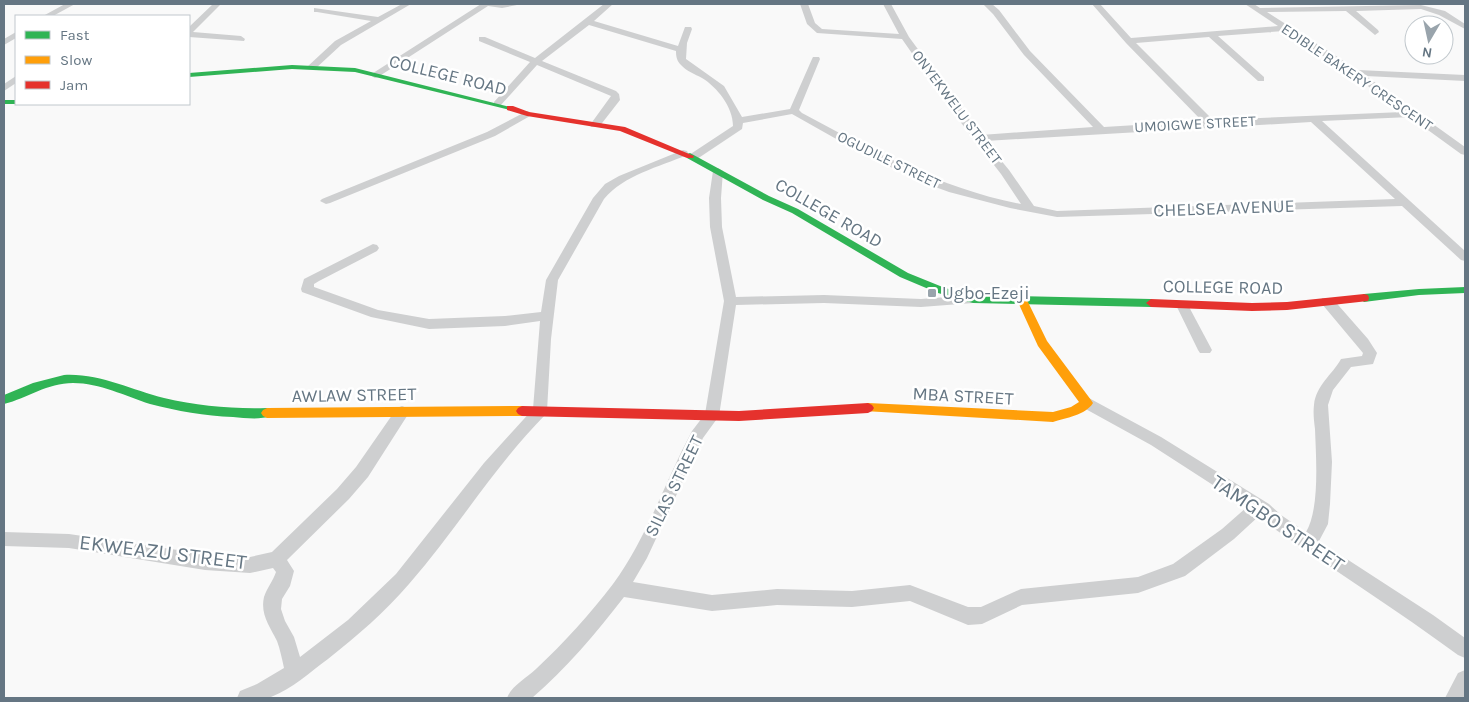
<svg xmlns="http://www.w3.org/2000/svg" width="1469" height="702" font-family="Karla,sans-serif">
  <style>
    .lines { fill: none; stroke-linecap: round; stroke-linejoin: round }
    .street { fill: #cecfd0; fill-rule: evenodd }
    .fast { fill: #30b455; fill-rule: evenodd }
    .slow { fill: #ff9f0a; fill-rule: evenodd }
    .jam { fill: #e5322d; fill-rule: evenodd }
    .poi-dot { fill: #99a4ac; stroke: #fff; stroke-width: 2 }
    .labels { text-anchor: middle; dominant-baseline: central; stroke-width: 5; stroke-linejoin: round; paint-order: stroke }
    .far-street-label { font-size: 15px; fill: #657683; stroke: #fff }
    .street-label { font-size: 18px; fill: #657683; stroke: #fff }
    .poi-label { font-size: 18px; fill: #657683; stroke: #fff; text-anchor: start }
    .near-street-label { font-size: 21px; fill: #657683; stroke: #fff }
  </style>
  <rect width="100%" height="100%" fill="#f9f9f9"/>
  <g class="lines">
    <path class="street" d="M65 4H75L53 16H43Z
      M213 4H221L193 32 241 36 245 39 244 41 189 37V27Z
      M402 4H411L341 45 315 69H309L307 67 335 41 371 21 317 12H314V8L378 17Z
      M481 4H522L502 8 488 6 378 77 375 78 370 75Z
      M604 4H613L594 21 678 46 685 27H691L692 29 687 43 686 59 724 86 742 117 790 109 812 59 813 57H819L820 59 799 110 802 113C873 151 942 189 1021 204L1001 174 955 115 902 39 817 33 807 24 800 4H808L815 23 822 29 899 34 883 4H891L909 37 981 135 1093 127 1024 55 993 14 983 4H992L999 10 1030 51 1104 127 1202 121 1126 43 1092 4H1100L1131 38 1278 26 1245 4H1254L1260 8 1421 5 1445 11 1465 24V29L1439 15 1421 9 1356 11 1378 30 1379 32 1375 35 1346 11 1267 12 1358 70 1465 75V81L1366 76 1465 147V155L1461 154 1410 117 1322 121 1465 251V261L1461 260 1402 206 1057 217 1010 208 949 192 919 181 854 149 792 114 743 123 742 129 697 159H689L688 157 689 155 733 126C733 107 717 87 702 78 695 74 686 71 681 65 677 61 676 57 676 51L589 25 542 61 616 91 619 94 620 100 599 127H591L590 125 611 96 537 65 500 106H494V102L530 62 479 41V37H485L535 58ZM1284 31 1353 75 1403 112 1213 120 1136 43 1209 37 1258 81H1264V77L1218 36ZM1311 122 1395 199 1057 211 1034 206 1009 170 985 141Z
      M16 32V38L4 45V39Z
      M16 76V83L4 91V84Z
      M527 111 530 112V116L495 136 330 203 326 204 320 201 322 199 487 132Z
      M683 150 687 151 688 153 687 155C659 167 624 175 604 199L558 280 551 339 547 411 545 415C494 467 457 529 409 584 385 612 357 636 328 659 310 672 292 689 271 697 262 701 247 699 237 698L240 691 257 684 284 668C282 659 280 649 277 641 270 627 260 614 264 597 267 588 273 581 276 572L273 568 250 573 205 570 69 548 4 546V532L69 534 205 554 250 557 272 552 337 489 356 467 397 408 402 406 407 408 409 412 407 416 368 477 349 499 287 560 294 571 290 586 282 599 281 609 285 621 294 637 300 657 348 620 396 574 484 463 533 409 540 321 505 326 429 329 371 317 302 292 301 289 304 279 373 244 377 245 379 248 377 251 319 281 314 284V287L378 310 429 319 505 316 541 312 546 280 593 198 605 184 619 176Z
      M718 168 723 171 721 198 722 227 736 297 824 295 921 299 973 295 979 299 973 303 921 307 824 303 736 305 719 416 703 438 647 558 633 582 712 595 777 589 852 591 910 585 968 607H981L1021 589 1138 577 1173 564 1222 529 1247 507 1151 445 1082 407 1080 403 1082 399 1087 397 1161 437 1269 504 1281 515 1306 532C1320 509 1316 456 1315 429 1314 421 1313 413 1314 405 1316 385 1332 375 1341 359L1362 356 1363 353 1322 304 1321 301 1322 298H1332L1368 339 1377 353 1373 364 1351 367 1333 390 1328 405 1332 462 1330 504 1328 524 1319 541 1433 615 1465 638V658L1458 655C1397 610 1332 569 1269 525L1259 516 1234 539 1185 576 1138 593 1022 605 982 624 968 625 910 601 852 607 777 605 712 611 624 597C596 633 566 669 532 698H507C512 685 527 678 536 669 564 643 590 614 613 584 647 538 665 481 692 431L705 414 724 301 710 227 709 198 713 171Z
      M1182 301 1187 302 1188 305 1212 350 1210 353H1200L1198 350 1176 305 1177 302Z
      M1465 670V698H1445L1458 673Z"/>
    <path class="fast" d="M292 65 355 68 514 108 510 110 355 72 292 69 189 77V73Z
      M4 100H16V104H19H4Z
      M690 153 769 196 798 209 908 273 945 288 973 295 1151 299 1156 303 1151 307 973 303 938 293 900 277 792 213 763 200 687 158V154Z
      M1465 287V293L1419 295 1364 302 1359 298 1364 294 1419 289Z
      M64 375C99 373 131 390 164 398 198 406 232 409 267 408L271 410 273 413 271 416C260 420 245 418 233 417 205 416 177 411 150 404 125 396 100 383 73 383 47 383 28 398 4 404V395L33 383Z"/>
    <path class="slow" d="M1022 296 1027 300 1047 341 1091 400 1093 403C1086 415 1065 418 1053 422L864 411 862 408 864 405 868 403 1053 412 1071 407 1079 402 1038 346 1017 300Z
      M522 406 526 408 528 411 526 414 522 416 267 418 263 416 261 413 263 410 267 408Z"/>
    <path class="jam" d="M507 106H513L529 112 625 127 694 156 693 158H687L620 131 527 116 507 110Z
      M1364 294 1368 295 1369 298 1368 301 1287 310 1252 311 1151 307 1146 303 1151 299 1252 303 1287 302Z
      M868 403 872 405 874 408 872 411 868 413 739 421 522 416 518 414 516 411 518 408 522 406 739 411Z"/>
  </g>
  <rect class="poi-dot" x="927" y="288" width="10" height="10" rx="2.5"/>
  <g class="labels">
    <g class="far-street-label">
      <text transform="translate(1357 77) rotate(34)">EDIBLE BAKERY CRESCENT</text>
      <text transform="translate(957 107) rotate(53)">ONYEKWELU STREET</text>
      <text transform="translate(1195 124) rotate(-3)">UMOIGWE STREET</text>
      <text transform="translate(889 160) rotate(26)">OGUDILE STREET</text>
    </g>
    <g class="street-label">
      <text transform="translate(448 75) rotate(14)">COLLEGE ROAD</text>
      <text transform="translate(1224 208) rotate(-2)">CHELSEA AVENUE</text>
      <text transform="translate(829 213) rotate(30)">COLLEGE ROAD</text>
      <text transform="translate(1223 287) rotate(1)">COLLEGE ROAD</text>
      <text transform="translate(354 395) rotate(-1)">AWLAW STREET</text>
      <text transform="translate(963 396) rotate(3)">MBA STREET</text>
      <text transform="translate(674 486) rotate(-64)">SILAS STREET</text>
    </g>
    <g class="poi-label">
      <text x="942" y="293">Ugbo-Ezeji</text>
    </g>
    <g class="near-street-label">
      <text transform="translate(1278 523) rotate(34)">TAMGBO STREET</text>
      <text transform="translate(163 552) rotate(7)">EKWEAZU STREET</text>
    </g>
  </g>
  <rect width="1469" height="702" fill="none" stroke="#657683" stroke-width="10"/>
  <rect x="15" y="15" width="175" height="90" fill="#ffffff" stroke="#c1c8cd"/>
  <rect x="25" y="31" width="25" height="8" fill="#30b455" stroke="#c1c8cd"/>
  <text x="60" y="40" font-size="15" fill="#657683">Fast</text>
  <rect x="25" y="56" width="25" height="8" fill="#ff9f0a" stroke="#c1c8cd"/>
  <text x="60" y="65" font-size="15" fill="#657683">Slow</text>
  <rect x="25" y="81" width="25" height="8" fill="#e5322d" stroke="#c1c8cd"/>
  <text x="60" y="90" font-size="15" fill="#657683">Jam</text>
  <g transform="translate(1429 40) rotate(189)"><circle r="24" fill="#ffffff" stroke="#c1c8cd"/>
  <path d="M0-4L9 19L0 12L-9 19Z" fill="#99a4ac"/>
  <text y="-8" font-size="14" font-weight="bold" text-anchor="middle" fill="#657683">N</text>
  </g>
</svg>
